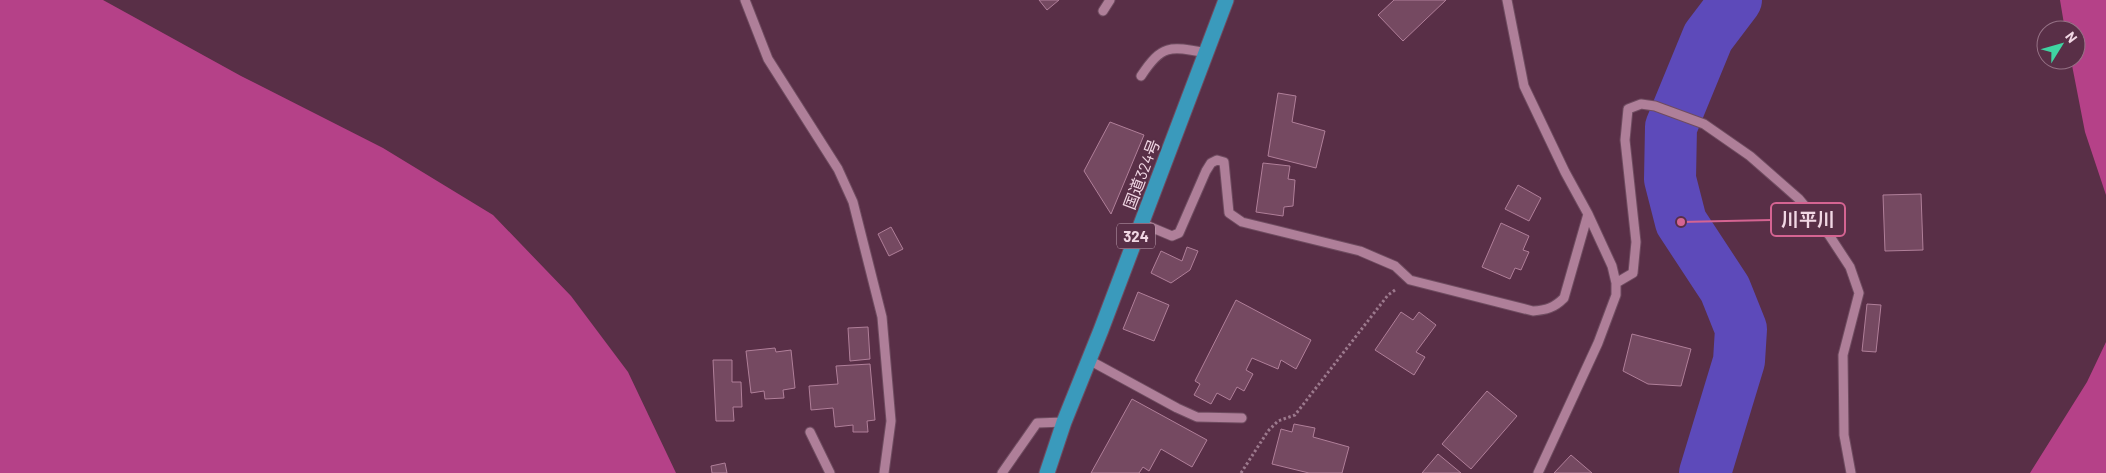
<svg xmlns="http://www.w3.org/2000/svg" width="2106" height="473" font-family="Barlow,'Noto Sans JP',sans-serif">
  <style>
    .forest { fill: #b54188 }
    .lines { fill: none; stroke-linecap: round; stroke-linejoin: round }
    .river { stroke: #5d4aba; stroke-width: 52 }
    .building { fill: #754961; stroke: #b07f99 }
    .minor-casing { stroke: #6f4c60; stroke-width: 11 }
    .highway-casing { stroke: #6f4c60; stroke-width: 17 }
    .path { stroke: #9c798d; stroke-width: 3; stroke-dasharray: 2.5 2.5; stroke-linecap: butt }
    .minor { stroke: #af7f99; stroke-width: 9 }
    .highway { stroke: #3a9abc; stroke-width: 15 }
    .labels { text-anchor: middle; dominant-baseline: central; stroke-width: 4; stroke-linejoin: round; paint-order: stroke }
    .shield { fill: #592f47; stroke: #c3a5b5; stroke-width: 1 }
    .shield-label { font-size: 15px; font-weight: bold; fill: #f1d7e4 }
    .street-label { font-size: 16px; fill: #f1d7e4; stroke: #592f47 }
    .leader { fill: none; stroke: #d56492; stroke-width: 2 }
    .callout-dot { fill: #d56492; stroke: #592f47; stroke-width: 2 }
    .callout { fill: #592f47; stroke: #d56492; stroke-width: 2 }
    .callout-label { font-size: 18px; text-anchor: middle; font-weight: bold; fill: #f1d7e4 }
  </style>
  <rect width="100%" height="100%" fill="#592f47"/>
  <path class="forest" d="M0 0H103L241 76 383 148 493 215 571 296 628 372 676 473H0Z
    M2060 0H2106V195L2085 132 2071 60H2076V30H2065Z
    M2106 342V473H2030L2087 382Z"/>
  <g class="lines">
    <path class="river" d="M1705 473 1739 361 1741 329 1725 289 1681 222 1670 179 1671 127 1708 37 1736 0"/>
  </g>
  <path class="building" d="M1039 0H1059L1047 10Z
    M1394 0H1446L1403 41 1378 15Z
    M1278 93 1296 96 1292 122 1325 131 1316 168 1268 156Z
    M1110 122 1144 135 1111 214 1084 171Z
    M1263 163 1290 166 1288 179 1295 180 1293 206 1284 207 1283 216 1256 212Z
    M1518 185 1541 198 1529 221 1505 209Z
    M1921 194 1923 250 1885 251 1883 195Z
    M1501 223 1529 236 1523 250 1529 252 1521 270 1515 268 1510 279 1482 267Z
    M891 227 903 249 889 256 878 234Z
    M1187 247 1198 251 1190 270 1171 283 1151 273 1161 251 1182 261Z
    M1138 292 1169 305 1154 341 1123 329Z
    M1236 300 1311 340 1296 369 1281 360 1278 369 1252 358 1246 370 1253 374 1244 391 1237 387 1230 400 1217 393 1211 404 1194 395 1200 384 1195 381Z
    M1867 304 1881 305 1876 352 1862 351Z
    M1401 312 1413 320 1419 312 1436 325 1416 352 1425 357 1414 375 1375 350Z
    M868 327 870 359 850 361 848 328Z
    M1632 334 1691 349 1681 386 1648 384 1623 371Z
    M775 348 776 352 791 350 795 388 783 390 784 398 765 399 764 391 751 393 746 351Z
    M713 360H732V382H741L742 407H733L734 421H716Z
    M870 364 875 420 867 421 868 432H853V425L835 427 833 408 811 410 809 386 838 384 836 366Z
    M1487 391 1517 416 1471 469 1442 444Z
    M1132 399 1207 440 1192 467 1161 449 1149 471 1143 467 1139 473H1091Z
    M1294 424 1315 428 1313 437 1349 447 1342 473H1309L1272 464 1281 429 1292 432Z
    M1438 454 1461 473H1422Z
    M1571 455 1592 473H1554Z
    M725 463 727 473H712L711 466Z"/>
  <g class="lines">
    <g class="minor-casing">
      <path id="minor" d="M745 0 768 59 838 169 853 202 882 317 891 421 884 473
        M1507 0 1524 86 1565 172 1588 214 1612 266 1616 283V295L1598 343 1538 473
        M1103 11 1110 0
        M1141 76C1162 44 1170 46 1206 53
        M1141 223 1172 236 1179 233 1206 171 1211 163 1217 160 1224 162 1229 213 1242 222 1360 251 1395 266 1410 280 1533 311C1546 310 1554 308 1564 298L1588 214
        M1616 283 1633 273 1636 242 1625 140 1628 109 1641 104 1655 106 1704 124 1750 156 1799 199 1829 235 1850 267 1859 293 1843 355 1844 435 1851 473
        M1089 360 1177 408 1197 417 1242 418
        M810 432 830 473
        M1002 473 1037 423 1064 422"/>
    </g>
    <g class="highway-casing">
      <path id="highway" d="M1047 473 1064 422 1101 330 1226 0"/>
    </g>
    <path class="path" d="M1241 473 1268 431 1278 421 1295 415 1388 295 1395 290"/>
    <use href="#minor" class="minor"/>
    <use href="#highway" class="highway"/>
  </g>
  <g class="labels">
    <rect class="shield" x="1117" y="223.5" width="38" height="25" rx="4"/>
    <g class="shield-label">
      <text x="1136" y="236">324</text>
    </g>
    <g class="street-label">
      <text transform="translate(1141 174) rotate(-69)">国道324号</text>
    </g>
  </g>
  <path class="leader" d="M1681 222L1771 220"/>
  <circle class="callout-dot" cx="1681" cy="222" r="5"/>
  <rect class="callout" x="1771" y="203" width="74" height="33" rx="5"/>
  <g class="callout-label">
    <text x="1808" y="226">川平川</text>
  </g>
  <g transform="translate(2061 45) rotate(53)"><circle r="24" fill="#592f47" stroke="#967286"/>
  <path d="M0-4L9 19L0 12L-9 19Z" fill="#3fd4a2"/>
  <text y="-8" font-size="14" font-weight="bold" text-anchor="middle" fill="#f1d7e4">N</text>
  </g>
</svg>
